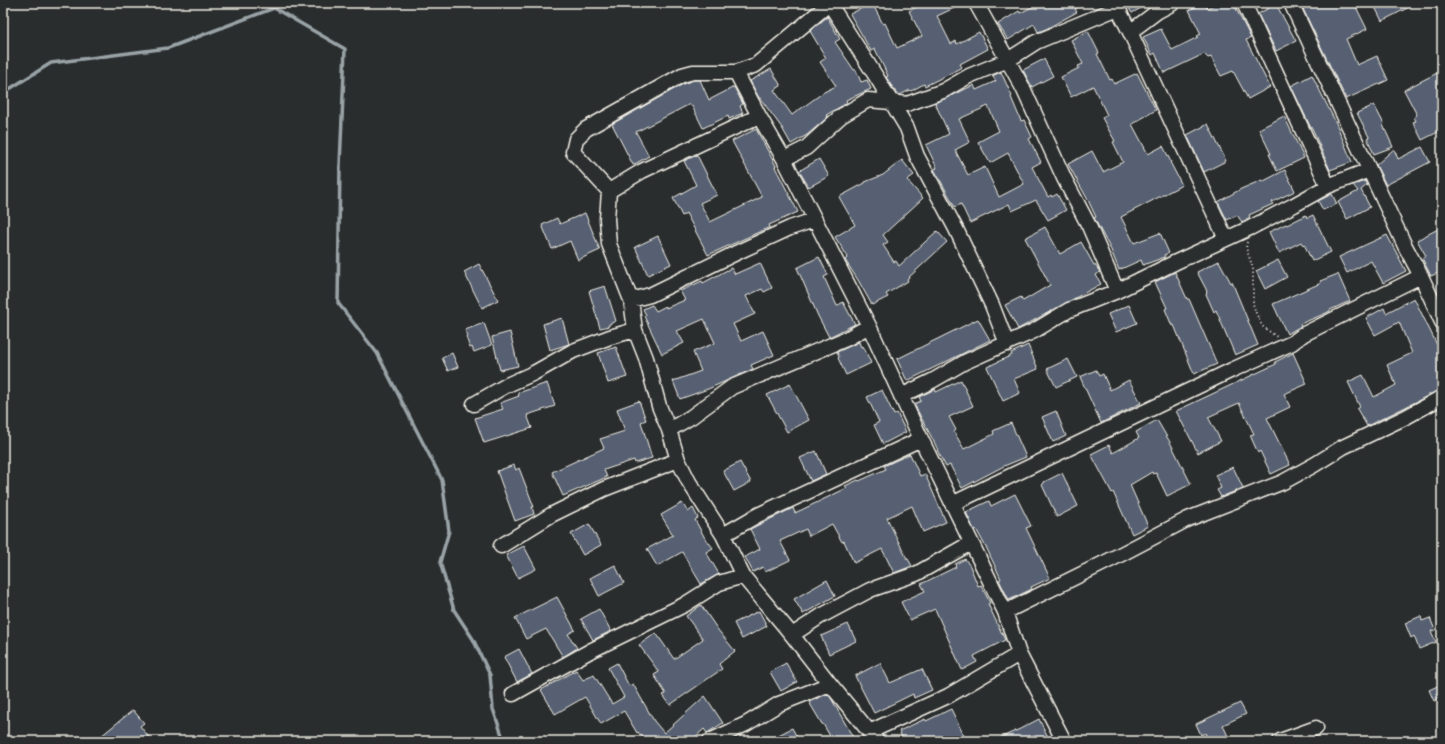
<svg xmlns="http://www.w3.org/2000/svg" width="1445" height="744" font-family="Itim,sans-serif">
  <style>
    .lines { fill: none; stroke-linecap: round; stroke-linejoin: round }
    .stream { stroke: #9aa4a8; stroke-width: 3.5 }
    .building { fill: #566172; stroke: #f4f1e8; fill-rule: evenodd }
    .minor-casing { stroke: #f4f1e8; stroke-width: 17 }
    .path { stroke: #f4f1e8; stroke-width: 2; stroke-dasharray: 1 3; stroke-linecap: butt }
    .minor { stroke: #2a2d2e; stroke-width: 14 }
  </style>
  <rect width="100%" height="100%" fill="#2a2d2e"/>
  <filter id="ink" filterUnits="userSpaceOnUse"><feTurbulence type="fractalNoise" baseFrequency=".025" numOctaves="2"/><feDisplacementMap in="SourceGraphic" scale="8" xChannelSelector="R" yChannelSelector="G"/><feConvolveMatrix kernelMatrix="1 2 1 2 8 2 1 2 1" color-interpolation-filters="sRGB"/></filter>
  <g filter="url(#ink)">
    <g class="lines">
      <path class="stream" d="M3 93 51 63 168 48 274 8 345 49 340 165 338 303 377 353 442 480 449 531 440 562 454 610 473 639 490 675 493 709 504 741"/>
    </g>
    <path class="building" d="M872 3 883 24 885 23 897 48 922 36 909 11 924 3H965L937 16 951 44 956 41 957 44 979 32 988 49 960 64 962 67 945 76 925 86 924 84 911 91 910 90 900 95 897 94 886 77 888 76 875 49 871 51 850 14Z
      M1040 3H1086L1075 9 1077 12 1046 29 1038 32 1034 24 1008 40 998 24 1019 11 1020 13Z
      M1126 3H1150L1132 13Z
      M1204 3H1205L1207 8 1217 3H1233L1251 38 1246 40 1270 87 1248 99 1233 71 1221 76 1211 57 1208 58 1204 54 1164 73 1155 53 1152 55 1143 37 1161 29 1172 50 1198 37 1197 36 1201 34 1189 10Z
      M1315 3H1354L1367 29 1346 39 1357 65 1377 56 1388 80 1346 99 1303 9Z
      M1373 3H1417L1382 21Z
      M1276 4 1296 41 1276 51 1258 14Z
      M827 17 840 39 835 42 854 70H856L861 82 867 80 871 89 846 100 847 103 826 115 828 117 807 135 791 144 782 128 760 98H759L750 81 771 69 781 86 774 90 792 115 824 92 836 86 820 62 826 58 810 31Z
      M1088 31 1099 53 1097 54 1110 80 1112 79 1114 84 1137 73 1156 110 1132 124 1148 154 1163 146 1171 162H1170L1182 185 1121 217 1134 243 1160 233 1169 253 1164 255 1165 257 1143 265 1141 260 1119 270 1111 250 1094 218 1096 217 1088 200 1068 164 1092 151 1103 172 1123 162 1113 142 1115 141 1102 118 1107 115 1093 86 1071 97 1061 77 1079 68 1078 66 1083 64 1071 40Z
      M1044 59 1053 76 1032 87 1023 70Z
      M1001 72 1012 96 1011 97 1021 121 1024 120 1032 137 1029 139 1041 162 1032 167 1048 197 1051 195 1052 197 1057 194 1066 210 1048 220 1036 200 1012 211 1009 204 970 223 961 204 955 207 934 169 937 168 926 145 949 134 935 103 974 85 976 90 996 81 992 76ZM988 106 999 131 978 142 990 163 1008 153 1024 184 999 197 985 167 968 175 955 150 970 142 959 119Z
      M1439 72 1442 77V130L1422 140 1413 122 1416 121 1414 117 1417 115 1404 90Z
      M1312 75 1336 123 1352 162 1330 170 1312 128H1311L1310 126 1291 86Z
      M694 80H700L709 100 734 87 743 104 740 106 743 113 729 119 728 116 703 128 692 106H691L690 104 636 132 649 156 633 165 612 124 685 83Z
      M1374 105 1384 124 1383 125 1393 147 1374 154 1367 138 1369 137 1357 113Z
      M1284 116 1304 158 1277 171 1269 154H1271L1259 129Z
      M1208 124 1226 161 1204 172 1187 135Z
      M756 129 776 166 775 167 798 212 769 225 770 227 708 255 686 213 682 216 673 198 696 185 684 161 697 155 717 195 700 203 710 222 762 197 732 141Z
      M1422 147 1430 162 1386 185 1376 165 1394 149 1398 159Z
      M819 159 829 176 809 187 799 171Z
      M902 160 914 175 907 180 923 198 883 235 888 242 883 245 894 262 896 261 899 266 937 231 947 242 907 279 908 281 886 294 888 297 872 305 858 280 845 260 848 257 835 237 855 225 839 197 865 183V182L883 175Z
      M1285 170 1295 191 1272 202 1273 204 1249 215 1250 217 1242 222 1237 215 1227 220 1218 202 1241 189 1262 180V182Z
      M1365 181 1367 185 1361 190 1370 207 1347 219 1338 202 1358 191 1353 185Z
      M1332 194 1337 204 1323 210 1318 201Z
      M585 213 600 250 578 260 570 241 552 249 542 225 557 218 560 224Z
      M1306 215 1307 218 1313 215 1331 252 1312 261 1304 244 1303 245 1301 242 1279 253 1269 232 1286 224 1287 225Z
      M1045 227 1060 254 1081 242 1094 265H1095L1100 272 1096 275 1101 284 1018 329 1005 305 1021 297 1023 301 1050 285 1025 238Z
      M1442 227V271L1431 276 1422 258 1426 256 1417 240Z
      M1387 235 1406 271 1383 283 1371 261 1347 273 1339 257Z
      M658 236 671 264 648 275 635 247Z
      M819 257 828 275 824 277 837 306 843 302 855 324 829 337 818 316 797 268Z
      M1278 260 1287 277 1265 289 1256 271Z
      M1219 261 1231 283 1232 282 1258 345 1235 355 1216 310 1214 312 1206 294 1207 293 1206 289 1197 272Z
      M760 263 772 288 764 292 762 289 746 296 755 314 733 324 741 341 763 331 774 355 751 365 753 369 708 389 680 399 673 381 701 371 693 352 715 343 704 319 677 331 684 343 662 354 644 316 646 315 643 309 652 305 656 311 666 306V308L685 300 680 291 702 281 703 283 731 268 735 274Z
      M479 264 498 300 482 308 464 272Z
      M1175 272 1187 299H1189L1217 364 1194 374 1174 325 1172 326 1165 309 1167 308 1155 282Z
      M1338 274 1350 301 1330 310V311L1324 314 1300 324 1301 326 1287 334 1273 304 1321 283 1320 281Z
      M605 286 616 321 609 324V326L600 328 589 291Z
      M1414 298 1442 355V389L1367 426 1357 409 1360 407 1348 382 1363 375 1374 397 1396 385 1387 365 1412 353 1399 322 1375 335 1366 318 1384 308 1386 313Z
      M1129 305 1137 323 1116 332 1108 314Z
      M562 318 569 344 550 350 543 324Z
      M978 319 990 340 907 381 897 359Z
      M484 323 492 345 474 352 472 347 470 348 466 337 468 336 465 330Z
      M510 332 518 366 500 370 492 337Z
      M859 342 861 347 863 346 871 363 846 375 838 358 839 357 837 352Z
      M1028 345 1038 369 1014 379 1020 393 1003 401 987 367 1012 355 1011 353Z
      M616 347 627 377 608 383 598 353Z
      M452 353 458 367 448 371 442 358Z
      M1293 353 1307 384 1284 394 1290 407 1267 418 1290 465 1271 474 1260 451 1258 453 1250 435 1254 434 1239 403 1208 417 1221 441 1198 453 1176 411 1276 364 1275 362Z
      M1068 359 1077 377 1056 387 1047 369Z
      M1096 370 1099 376 1103 374 1110 390 1129 380 1141 403 1101 423 1080 377Z
      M961 380 973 406 949 417 956 430 954 432 964 449 994 434 993 431 1011 423 1026 457 1004 466 962 488 950 465 946 467 937 450H938L933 440 914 404 921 401 919 397 935 389 936 392Z
      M547 383 555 406 527 415 532 428 484 443 475 418 503 409 500 403 519 396 518 393Z
      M790 384 809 420 787 432 767 395Z
      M882 390 894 415 897 413 906 432 883 444 874 425 879 422 867 397Z
      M639 401 646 420 641 422 652 458 635 463 634 460 604 470 607 477 563 496 552 472 604 448 600 439 625 431 617 409Z
      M1056 411 1066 436 1053 442 1042 417Z
      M1157 420 1171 444 1191 484 1167 496 1156 473 1153 474 1152 472 1130 485 1148 526 1132 534 1113 492 1112 493 1091 454 1109 445 1113 453 1139 438 1136 432Z
      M816 451 826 474 811 481 800 458Z
      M910 454 920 476 925 474 946 522 923 532 912 506 887 518 907 559H908L912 566 894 573 882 549 854 563 844 541 842 542 832 524 809 536 806 529 780 541 790 560 765 572 763 567 753 572 745 557 760 549 750 529 793 508 795 513 847 488 845 486 858 480 859 481 886 469 884 466Z
      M740 462 751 482 734 491 723 471Z
      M514 465 516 470 519 468 534 507H532L534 514 515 521 497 471Z
      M1233 467 1243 488 1221 497 1217 490 1221 488 1215 475Z
      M1062 473 1078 506 1057 517 1042 485 1044 483V482Z
      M1015 494 1031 526 1026 528 1050 578 1031 587 1032 589 1009 600 999 580 1001 579 987 549 976 529 974 530 966 512 989 501 991 506Z
      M682 503 688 512 693 508 698 518 695 520 706 540H707L713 548 706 552 719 574 701 584 682 552 657 566 647 549 673 535 661 515Z
      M589 524 601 545 583 555 571 534Z
      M524 546 536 569 518 578 506 555Z
      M965 559 970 566 978 586 981 585 990 603 988 604 1005 640 974 656 977 662 962 670 935 609 910 620 901 602 925 591 921 584 956 567 955 564Z
      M615 565 624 583 599 596 590 578Z
      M827 580 835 596 803 614 794 599Z
      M557 597 575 630 568 634 577 648 563 657 546 629 526 639 515 618Z
      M701 605 718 630 735 651 719 664 722 669 670 705 663 695 666 694 654 675 659 672 639 645 656 633 674 659 703 639 686 616Z
      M599 609 611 631 593 640 581 619Z
      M759 611 767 626 742 639 734 623Z
      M1421 616 1422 621 1430 618 1435 630 1431 631 1436 642 1419 649 1414 636 1411 638 1405 623Z
      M848 624 856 641 829 654 821 636Z
      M519 649 532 674 517 682 504 657Z
      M617 663 629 686 633 684 654 721 664 733 705 696 723 723 707 733 704 729 691 741H646L638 732 637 733 624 711 601 724 585 697 555 714 541 690 576 670 583 680 594 675 612 704 624 697 608 668Z
      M786 663 797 682 781 691 770 672Z
      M880 663 890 683 922 669 932 690 914 698 913 694 874 713 855 676Z
      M1442 684V697L1434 701 1429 690Z
      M827 694 831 698 855 741H833L823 724H822L809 702Z
      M1240 703 1246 714 1223 725 1230 741H1209L1205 733 1201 735 1196 724Z
      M951 709 964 736 952 741H904L899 731 925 719 926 721Z
      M133 710 144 723 140 726 152 741H95Z
      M1039 719 1050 741H993L1020 729Z
      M792 728 799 741H767Z"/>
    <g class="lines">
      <g class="minor-casing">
        <path id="minor" d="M829 3 877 78 907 128 917 156 956 229 992 305 1007 344
          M830 3 756 65 736 72H693L682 75 586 129 576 139 573 152 609 191 607 219 609 244 631 300 635 330 646 358 659 406 669 430 678 460 689 482 723 535 743 576 792 635 830 684 877 741
          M976 3 1023 88 1064 178 1089 226 1117 291
          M1115 3 1130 32 1226 239
          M1244 3 1328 186
          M1291 3 1405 246 1421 276 1442 322
          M1130 32 1158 11 1173 3
          M736 72 759 116 784 159 869 326 921 439 1005 612 1019 654 1064 741
          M784 159 806 148 841 116 868 100 891 102 907 104 943 91 969 76 1008 60 1036 42 1118 8
          M609 191 642 171 759 116
          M631 300 650 295 738 252 790 228 814 220
          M901 396 932 381 965 362 1034 331 1069 310 1117 291 1176 262 1250 228 1294 205 1328 186 1369 170
          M474 404 507 385 534 373 573 351 610 337 635 330
          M669 430 691 417 732 387 848 338 869 326
          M952 504 1232 370 1292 343 1304 334 1421 276
          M723 535 758 515 921 439
          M501 546 551 515 604 489 678 460
          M1005 612 1110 560 1188 519 1283 482 1314 465 1343 447 1406 417 1442 397
          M792 635 821 616 870 590 916 574 971 543
          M513 694 590 651 684 605 719 583 743 576
          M869 732 948 696 1019 654
          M710 741 746 724 779 704 830 684
          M1280 741 1316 728"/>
      </g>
      <path class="path" d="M1247 242 1246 248 1253 268V304L1256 313 1262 326 1277 337"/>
      <use href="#minor" class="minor"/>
    </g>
  </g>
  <rect width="1445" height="744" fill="none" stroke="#2a2d2e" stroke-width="16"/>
  <rect x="8" y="8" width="1429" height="728" fill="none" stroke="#f4f1e8" stroke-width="1.5" filter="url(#ink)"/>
</svg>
